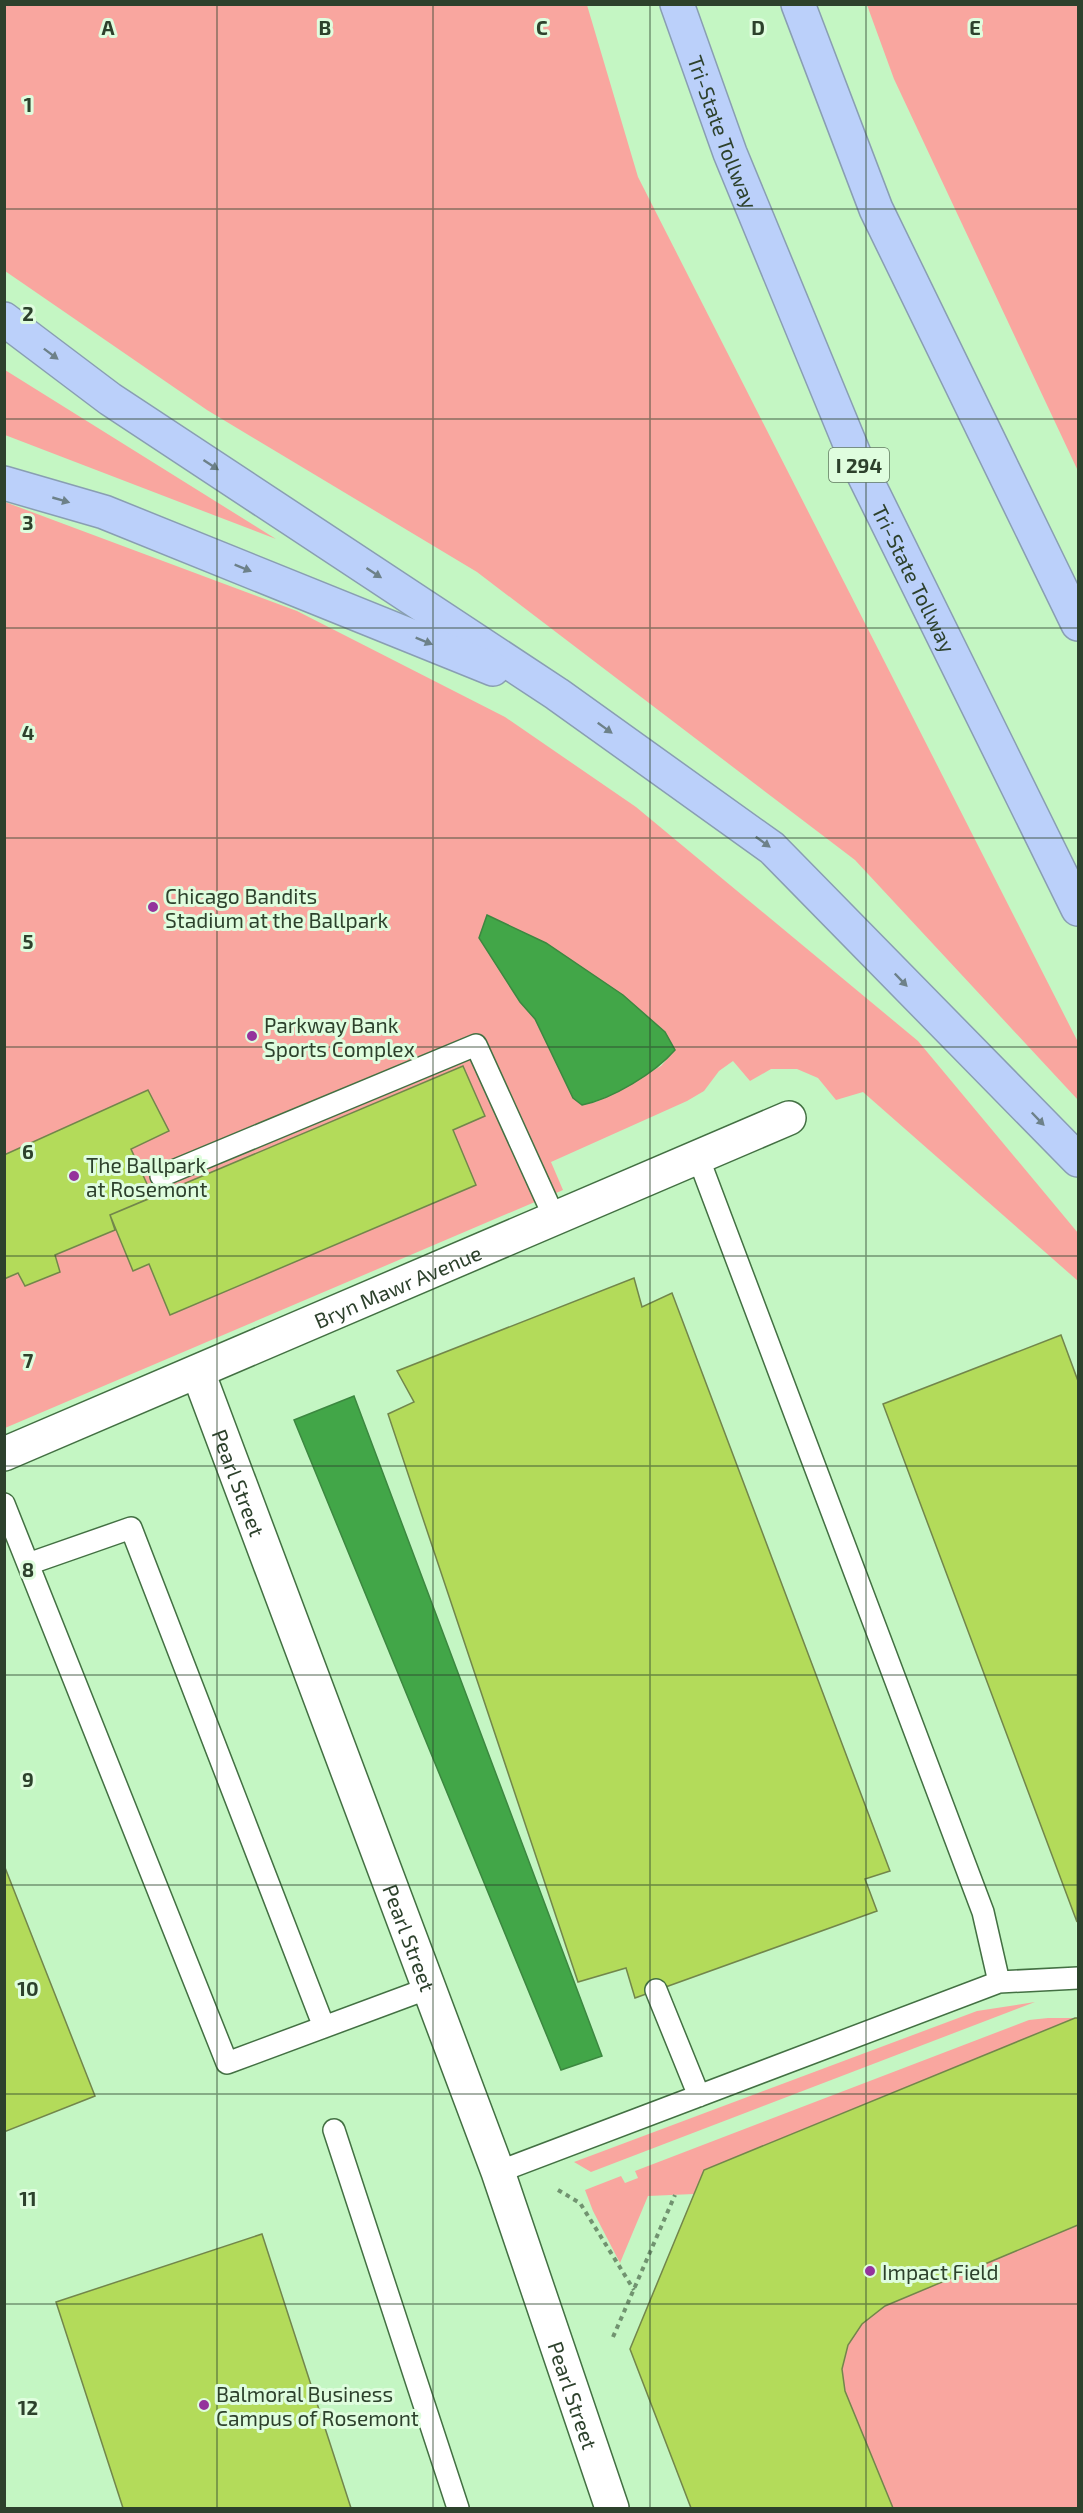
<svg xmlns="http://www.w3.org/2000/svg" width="1083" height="2513" font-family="'Exo 2',sans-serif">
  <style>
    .green { fill: #f9a69f; fill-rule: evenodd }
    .water { fill: #42a648; stroke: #3c8840; stroke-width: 1.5 }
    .building { fill: #b3db5a; stroke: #72864b; stroke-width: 1.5 }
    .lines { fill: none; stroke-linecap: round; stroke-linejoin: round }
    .lane-casing { stroke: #437043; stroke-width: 24 }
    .street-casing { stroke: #437043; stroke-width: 36 }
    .highway-casing { stroke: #899eb2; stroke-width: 36 }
    .path { stroke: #719370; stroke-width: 4; stroke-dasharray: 4.5 4.5; stroke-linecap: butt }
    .lane { stroke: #fff; stroke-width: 21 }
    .street { stroke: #fff; stroke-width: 33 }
    .highway { stroke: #bbd0fa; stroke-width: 33 }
    .oneway { fill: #6d8189 }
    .grid { fill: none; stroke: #2d412c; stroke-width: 1.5; stroke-opacity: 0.55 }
    .poi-dot { fill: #94349c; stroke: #dffdde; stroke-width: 2 }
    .labels { text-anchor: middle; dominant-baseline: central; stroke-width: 6; stroke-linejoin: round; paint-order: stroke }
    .shield { fill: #dffdde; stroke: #627961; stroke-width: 1.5 }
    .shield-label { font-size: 20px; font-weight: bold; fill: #2d412c }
    .street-label { font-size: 21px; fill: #2d412c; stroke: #dffdde }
    .poi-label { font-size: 21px; fill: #2d412c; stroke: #dffdde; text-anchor: start }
    .grid-label { font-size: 20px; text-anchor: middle; font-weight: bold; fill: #2d412c; stroke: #dffdde; stroke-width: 6; stroke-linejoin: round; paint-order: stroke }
  </style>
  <rect width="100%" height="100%" fill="#c4f6c3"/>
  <path class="green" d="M5 4 587 5 638 177 1078 1042V1100L855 860 477 572 207 410 5 271Z
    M867 5H1078V471L894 79Z
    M5 370 276 539 5 435Z
    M5 502 297 611 505 717 636 807 918 1041 1078 1233V1281L863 1092 836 1100 818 1078 797 1069H771L750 1081 733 1061 719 1071 704 1091 687 1101 551 1162 563 1190 5 1428ZM520 1002 675 1050 661 1066 596 1102 582 1105 573 1097 535 1019Z
    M1035 2002 591 2172 574 2162 977 2011Z
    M1048 2018H1078V2508H691L630 2349 694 2194 648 2196 620 2263 593 2211 585 2190 621 2176 625 2183 638 2178 635 2171 1029 2020Z"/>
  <path class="water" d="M487 915 546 943 623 995 665 1032 675 1050C655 1073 612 1099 582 1105L573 1098 535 1019 520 1002 479 938Z
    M354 1396 602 2056 561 2070 294 1420Z"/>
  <path class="building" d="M463 1066 485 1116 453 1130 476 1185 170 1315 149 1264 133 1271 110 1215Z
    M148 1090 169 1131 131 1149 153 1197 110 1215 115 1230 55 1255 60 1272 25 1286 18 1273 4 1279V1155Z
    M634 1278 642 1307 672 1293 890 1871 865 1879 877 1911 635 1998 626 1968 578 1982 388 1414 414 1402 397 1371Z
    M1061 1335 1078 1381 1077 1922 883 1404Z
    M4 1865 95 2096 4 2132Z
    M1075 2018H1078V2225L885 2306 862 2324 848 2345 842 2369 845 2391 893 2508H691L630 2349 704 2170Z
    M262 2234 351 2508H123L56 2302Z"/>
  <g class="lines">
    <g class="lane-casing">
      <path id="lane" d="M698 1157 983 1912 999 1982
        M161 1176 476 1045 555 1219
        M4 1504 227 2063 429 1988
        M28 1564 131 1528 324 2027
        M656 1990 699 2096
        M334 2130 458 2508
        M498 2172 999 1982 1078 1978"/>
    </g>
    <g class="street-casing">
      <g id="street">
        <path id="s1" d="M198 1372 498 2172 612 2508"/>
        <path id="s2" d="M4 1454 789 1118"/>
      </g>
    </g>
    <g class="highway-casing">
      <g id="highway">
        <path id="s3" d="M677 4 730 153 857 461 1078 909"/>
        <path d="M798 4 876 209 1078 624"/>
        <path d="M4 319 110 399 557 694 772 848 1078 1160"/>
        <path d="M4 483 104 512 493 669"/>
      </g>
    </g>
    <path class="path" d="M558 2190 580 2203 634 2290
      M613 2337 675 2195"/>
    <use href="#lane" class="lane"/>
    <use href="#street" class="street"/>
    <use href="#highway" class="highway"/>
  </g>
  <defs><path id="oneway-solid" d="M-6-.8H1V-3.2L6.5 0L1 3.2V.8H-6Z" transform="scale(1.5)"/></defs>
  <g class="oneway">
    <use href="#oneway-solid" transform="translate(51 354) rotate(37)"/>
    <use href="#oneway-solid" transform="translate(211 465) rotate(33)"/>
    <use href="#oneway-solid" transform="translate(61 500) rotate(16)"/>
    <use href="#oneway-solid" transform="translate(243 568) rotate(22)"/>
    <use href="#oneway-solid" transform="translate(374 573) rotate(33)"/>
    <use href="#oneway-solid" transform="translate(424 641) rotate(22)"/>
    <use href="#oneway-solid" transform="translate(605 728) rotate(36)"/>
    <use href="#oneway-solid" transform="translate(763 842) rotate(36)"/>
    <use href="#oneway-solid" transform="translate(901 980) rotate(46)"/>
    <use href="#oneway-solid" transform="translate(1038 1119) rotate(46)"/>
  </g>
  <path class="grid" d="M217 4V2508M433 4V2508M650 4V2508M866 4V2508M4 209H1078M4 419H1078M4 628H1078M4 838H1078M4 1047H1078M4 1256H1078M4 1466H1078M4 1675H1078M4 1885H1078M4 2094H1078M4 2304H1078"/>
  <g class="poi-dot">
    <circle cx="153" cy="907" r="6"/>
    <circle cx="252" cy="1036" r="6"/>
    <circle cx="74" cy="1176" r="6"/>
    <circle cx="870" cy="2271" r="6"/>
    <circle cx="204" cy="2405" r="6"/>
  </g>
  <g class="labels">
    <rect class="shield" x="829" y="448" width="60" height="34" rx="4.5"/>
    <g class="shield-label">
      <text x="859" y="465">I 294</text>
    </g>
    <g class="street-label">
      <text stroke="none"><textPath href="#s3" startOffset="136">Tri-State Tollway</textPath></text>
      <text stroke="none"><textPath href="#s3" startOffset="622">Tri-State Tollway</textPath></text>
      <text stroke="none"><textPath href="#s2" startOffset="428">Bryn Mawr Avenue</textPath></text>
      <text stroke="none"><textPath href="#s1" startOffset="118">Pearl Street</textPath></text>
      <text stroke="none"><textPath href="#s1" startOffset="604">Pearl Street</textPath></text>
      <text stroke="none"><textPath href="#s1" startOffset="1090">Pearl Street</textPath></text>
    </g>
    <g class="poi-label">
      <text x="165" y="895">Chicago Bandits<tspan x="165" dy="24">Stadium at the Ballpark</tspan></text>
      <text x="264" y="1024">Parkway Bank<tspan x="264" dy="24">Sports Complex</tspan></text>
      <text x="86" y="1164">The Ballpark<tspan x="86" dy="24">at Rosemont</tspan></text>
      <text x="882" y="2271">Impact Field</text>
      <text x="216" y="2393">Balmoral Business<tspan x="216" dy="24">Campus of Rosemont</tspan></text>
    </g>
  </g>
  <g class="grid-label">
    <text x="108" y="35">A</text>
    <text x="325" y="35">B</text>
    <text x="542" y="35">C</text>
    <text x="758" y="35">D</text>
    <text x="975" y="35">E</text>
    <text x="28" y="112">1</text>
    <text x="28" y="321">2</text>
    <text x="28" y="530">3</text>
    <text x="28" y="740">4</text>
    <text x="28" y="949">5</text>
    <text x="28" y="1159">6</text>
    <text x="28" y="1368">7</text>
    <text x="28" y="1577">8</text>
    <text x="28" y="1787">9</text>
    <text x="28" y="1996">10</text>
    <text x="28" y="2206">11</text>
    <text x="28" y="2415">12</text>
  </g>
  <rect width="1083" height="2513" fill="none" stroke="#2d412c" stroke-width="12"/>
</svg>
